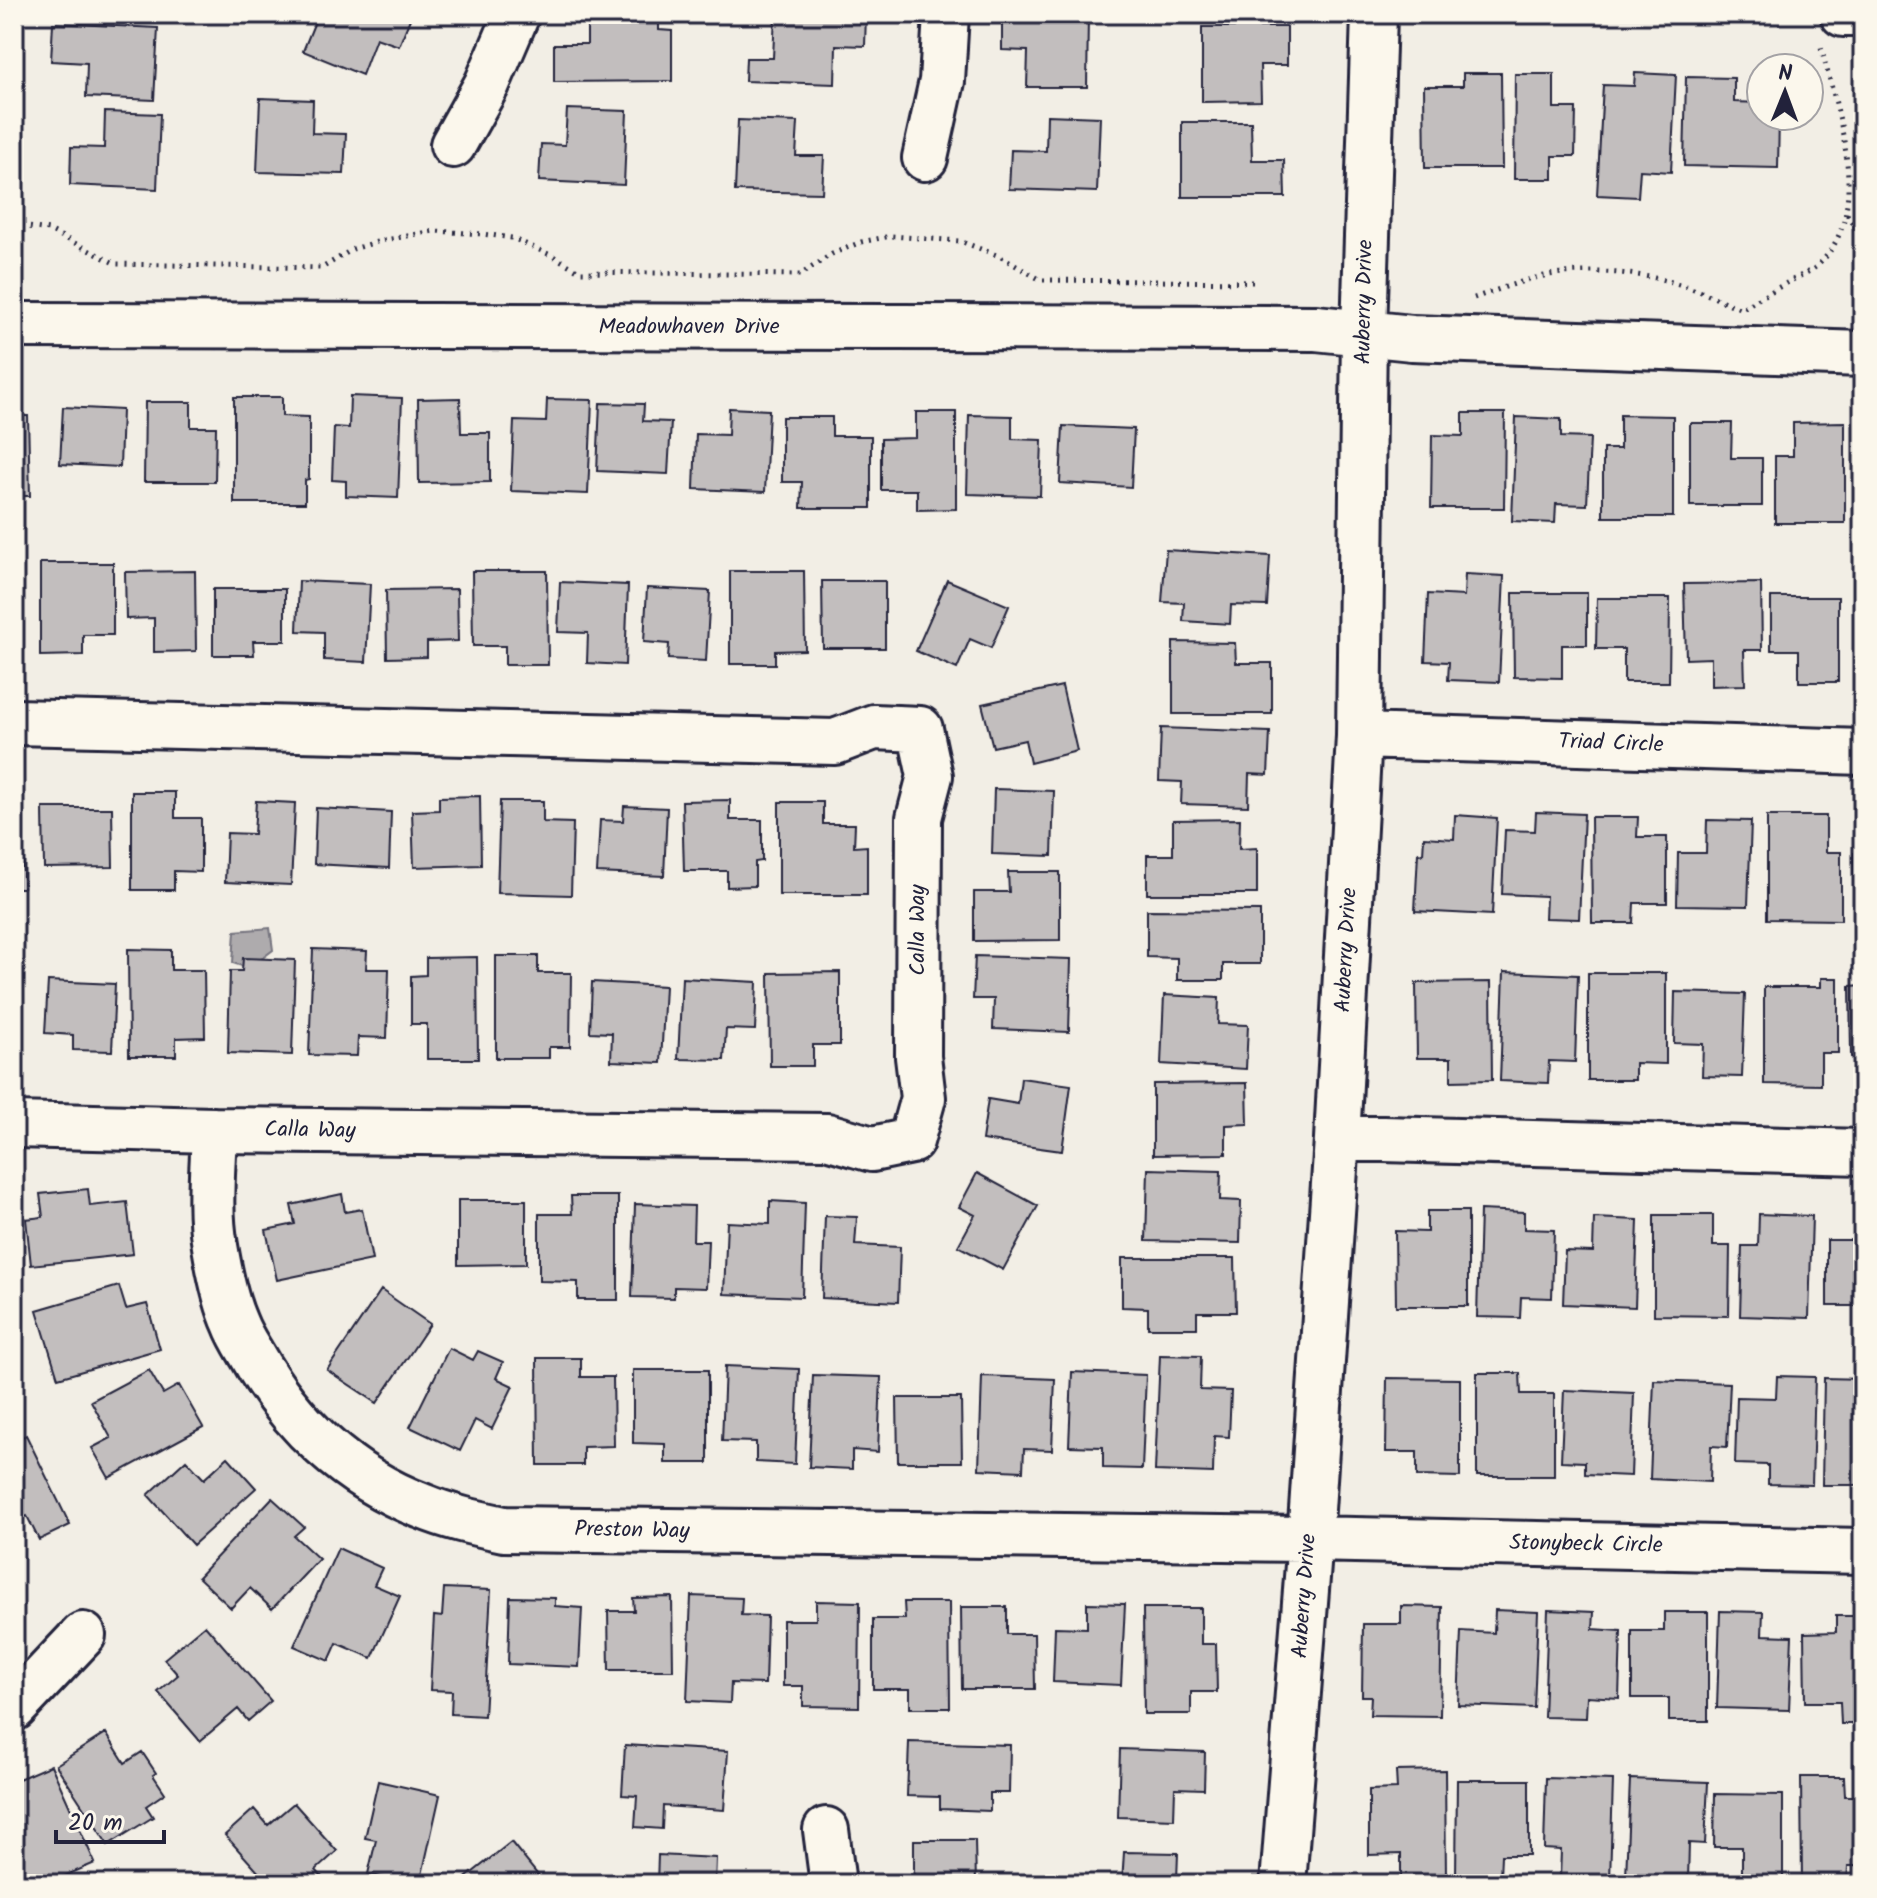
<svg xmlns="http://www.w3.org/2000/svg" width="1877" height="1898" font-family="Kalam,sans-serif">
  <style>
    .water { fill: #aeabad; stroke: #76747f; stroke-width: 2 }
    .building { fill: #c2bebe; stroke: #22223b; stroke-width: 2 }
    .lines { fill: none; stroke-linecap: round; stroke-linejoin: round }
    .minor-casing { stroke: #22223b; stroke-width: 50 }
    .path { stroke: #22223b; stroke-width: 5; stroke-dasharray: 2 6; stroke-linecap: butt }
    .minor { stroke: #fbf7ec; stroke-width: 44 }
    .labels { text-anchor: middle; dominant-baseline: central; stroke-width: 6; stroke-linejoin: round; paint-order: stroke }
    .street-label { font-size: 22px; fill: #22223b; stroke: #fbf7ec }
  </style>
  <rect width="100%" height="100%" fill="#f2eee5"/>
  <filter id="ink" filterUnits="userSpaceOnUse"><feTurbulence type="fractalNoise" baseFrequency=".0125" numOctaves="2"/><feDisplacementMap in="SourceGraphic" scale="16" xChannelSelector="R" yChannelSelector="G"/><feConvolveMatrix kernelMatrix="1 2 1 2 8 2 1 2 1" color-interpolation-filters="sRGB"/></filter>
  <g filter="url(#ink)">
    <path class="water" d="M270 928 273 950 261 959 254 970 233 963 235 931Z"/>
    <path class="building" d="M318 14H412L399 46 376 38 362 75 303 51Z
      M587 14H659V30L672 31V81L554 82V44H587Z
      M775 14H866L865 46 836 45 835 84 745 81 746 58H773Z
      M1002 15H1088L1087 87H1027L1028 51 1002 50Z
      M53 23 158 28 154 100 86 97 87 63 51 61Z
      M1202 27H1287V65H1260L1261 101 1202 102Z
      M1463 73H1501L1502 168H1425L1424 86H1463Z
      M1635 73 1676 75 1671 172 1640 170 1638 197 1597 195 1603 85 1634 86Z
      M1515 74H1554V108H1576L1575 156H1553V179H1514Z
      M1686 77 1734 78V102L1761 103V116H1779L1778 168 1684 166Z
      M260 98 313 100 312 133 346 134 344 174 257 172Z
      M567 109 627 111 624 185 539 181 541 144 565 145Z
      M105 112 160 114 157 189 70 185 71 147 104 148Z
      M1047 115 1100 117 1097 192 1009 189 1011 150 1046 151Z
      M738 120 798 122 796 156H824L822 193 735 191Z
      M1182 122H1251L1252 160H1284L1285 197H1182Z
      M350 396 402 398 398 498 346 496V481L332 480 334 427 349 428Z
      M234 397H282V416L309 417V479L305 480V503H234Z
      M460 398 461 433H490V482L419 483 418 399Z
      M547 399 592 400 588 494 511 491 514 421 546 422Z
      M145 402H191V427H216L215 482H144Z
      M600 403 644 404 643 421 671 422 668 474 597 471Z
      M63 407 122 410 120 467 60 464Z
      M729 408 769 410 765 492 694 489 696 434 728 435Z
      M916 412H956V509L917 510V490H881V439L916 438Z
      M1463 413H1505L1504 508H1431L1432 435 1463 436Z
      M969 415 1012 416V439L1042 440 1040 496 967 494Z
      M1620 415 1673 416V517H1603V449H1620Z
      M14 416H28L30 496H14Z
      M782 417H832V436H871V508H801L802 482H782Z
      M1516 417 1561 419V437L1590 438 1587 505 1556 504 1555 523 1512 521Z
      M1845 422V523H1775V456H1793V423Z
      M1690 423H1732L1731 458H1762V506H1690Z
      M1063 426 1134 429 1131 487 1060 483Z
      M1166 550 1270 556 1267 606 1231 605 1230 624 1183 621 1184 603 1162 602Z
      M40 563H113V635H83V655L40 656Z
      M195 571 196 651 154 652V618L126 619 125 572Z
      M472 571H547L548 665H505V646H473Z
      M730 571H804L805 650 775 651V664H730Z
      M1465 574 1504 576 1499 682 1448 680 1449 662 1425 661 1428 594 1464 596Z
      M14 578H17L18 649H14Z
      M947 580 1009 606 991 648 970 639 957 669 916 651Z
      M299 581 370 584 366 662 324 660V632L297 631Z
      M822 581H885V648H823Z
      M560 582 628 585 625 665 587 663 588 633 558 632Z
      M1761 583 1762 650H1744L1745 685 1711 686V658L1686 659 1684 584Z
      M1861 585H1863V687H1857Z
      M647 588 710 591 706 661 668 659 669 644 644 642Z
      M213 589H285V641H253L254 655H213Z
      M457 589 458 641 427 642V657L387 658 386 590Z
      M1513 593H1587V645H1562V678L1514 677Z
      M1771 597H1838V682H1799V650H1771Z
      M1597 598H1670L1669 682H1624V649H1596Z
      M1173 642 1235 643 1236 663H1272V714H1173Z
      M1062 686 1077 751 1030 763 1025 740 993 747 982 704Z
      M1161 728 1270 732 1268 775 1249 774 1248 806 1181 804 1182 782 1159 781Z
      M994 789 1054 791 1052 856 992 854Z
      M132 792H175V818H201V872L174 871V890H132Z
      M480 796 481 865 414 867 412 811 439 810V797Z
      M730 800V820H762V861L755 862V886L727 887V871H684L682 801Z
      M256 801 295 803 291 885 225 882 227 833 254 834Z
      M500 801H543V822L573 823 571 895 497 893Z
      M779 802H823V824H855L854 847 867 846V895H779Z
      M624 806 667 808 664 876 597 873 600 820 623 821Z
      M43 808H112L113 867 44 868Z
      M316 808 391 812 389 868 314 864Z
      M1536 812 1584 814 1579 919 1545 918 1546 896 1502 894 1505 830 1535 831Z
      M1455 815 1497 818 1492 915 1415 911 1418 853 1423 854 1424 837 1454 839Z
      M14 816H23V888H14Z
      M1767 816H1826V852H1841V920L1767 919Z
      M1591 817H1638L1637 837H1667V903H1634L1633 923H1592Z
      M1240 819 1239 849 1257 848V894H1147V855H1173V820Z
      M1707 820 1751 821 1748 906 1677 905 1678 853H1706Z
      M1854 853H1863V922H1855Z
      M1008 872H1060V940L974 941V892H1009Z
      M1147 910 1260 911V964H1223V980H1177V958L1147 957Z
      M128 949 171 950V970H204L205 1037 176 1038V1056H129Z
      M313 949 367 951 366 969H389L387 1038 358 1037 357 1056 309 1055Z
      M496 956H538V973H571L570 1047H549V1058H496Z
      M975 956 1071 959 1069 1032 993 1029 994 999H973Z
      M477 957 478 1059H427V1024H411V976L426 975V958Z
      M243 958 295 960 292 1055 228 1053 230 971H242Z
      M14 966H24L22 1014 14 1013Z
      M840 972V1045H813V1066H770L769 973Z
      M1504 972 1578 975 1575 1062 1549 1061 1548 1083 1500 1081Z
      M1588 973H1666V1064L1635 1063V1080H1588Z
      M682 978 757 982 755 1030 726 1029 724 1060 678 1059Z
      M1821 978H1838V1053H1821V1085L1764 1084V987H1821Z
      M48 981 115 984 112 1051 73 1050V1035L45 1033Z
      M592 982 665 986 661 1063 611 1061 612 1033 590 1032Z
      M1491 982 1492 1080 1451 1081V1058H1417L1416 983Z
      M1863 985V1057H1851L1850 986Z
      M1675 992 1745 994 1742 1077 1702 1076 1703 1044 1674 1043Z
      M1164 995 1219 998 1218 1024 1248 1025 1246 1069 1161 1064Z
      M1021 1078 1071 1085 1062 1151 982 1140 988 1099 1018 1104Z
      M1247 1083 1248 1124 1226 1125V1154L1153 1155V1084Z
      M1148 1169 1221 1171 1220 1200 1241 1201 1240 1243 1146 1241Z
      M977 1173 1038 1206 1003 1270 958 1246 975 1215 959 1207Z
      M88 1189 90 1206 127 1202 133 1254 31 1265 26 1219 43 1217 40 1194Z
      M342 1194 345 1212 362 1209 372 1260 277 1280 266 1230 295 1224 291 1205Z
      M571 1196H618V1300H578V1282L539 1281V1214H572Z
      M458 1200H526V1264L458 1265Z
      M770 1201 805 1203 802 1297 724 1294 727 1222 770 1224Z
      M635 1204 694 1206 693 1241H708L706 1288 674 1287V1298L632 1297Z
      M1480 1210 1524 1212V1229L1554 1230 1552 1298 1521 1297 1520 1318 1477 1317Z
      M1427 1211H1468V1306H1396L1395 1231 1427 1232Z
      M1759 1214 1812 1216 1809 1318 1740 1316 1742 1246H1758Z
      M1654 1215H1713V1246H1730L1729 1316 1654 1315Z
      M825 1216 857 1217 855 1245 900 1247 898 1302 822 1298Z
      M1594 1218 1638 1220 1635 1307 1563 1304 1565 1251 1593 1252Z
      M1827 1240H1863V1306H1827Z
      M1122 1258H1235L1236 1312H1197V1328H1148V1308L1122 1307Z
      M119 1286 126 1309 147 1304 160 1349 58 1378 37 1310Z
      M381 1290 430 1324 377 1403 327 1370Z
      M449 1348 473 1360 478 1351 503 1362 496 1378 513 1386 492 1429 475 1420 460 1451 410 1427Z
      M1160 1355 1201 1356 1200 1390 1231 1391 1229 1437 1214 1436 1213 1473 1155 1471Z
      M537 1358H581V1377H613L614 1446 583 1447V1465H538Z
      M725 1366 799 1369 795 1464 756 1462V1442L722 1441Z
      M149 1370 163 1394 179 1385 203 1427 109 1478 92 1448 111 1438 91 1401Z
      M633 1370H708V1463H665V1444L633 1443Z
      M1072 1372 1146 1375 1142 1469 1103 1468V1447L1069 1446Z
      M1477 1373H1520L1521 1394H1554V1476H1477Z
      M813 1375 881 1377 878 1452 852 1450V1469L809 1467Z
      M982 1376 1055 1379 1052 1450 1024 1449 1023 1471 979 1469Z
      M1777 1376 1815 1377 1812 1485 1768 1484V1465L1735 1464 1737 1397 1776 1398Z
      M1387 1378 1460 1379V1477L1417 1476V1452H1386Z
      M1824 1378 1863 1379V1485H1822Z
      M1654 1380 1730 1383 1727 1447 1711 1446 1710 1482 1650 1479Z
      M1564 1390 1634 1393 1631 1476 1585 1474V1462L1561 1461Z
      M897 1398H961L962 1462H898Z
      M26 1435 70 1525 39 1540 27 1516 14 1522V1441Z
      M228 1457 256 1488 193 1545 148 1495 186 1460 204 1479Z
      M272 1498 304 1527 294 1536 319 1559 272 1609 250 1588 231 1608 198 1577Z
      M338 1548 382 1568 374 1585 400 1596 372 1658 337 1643 329 1661 294 1646Z
      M444 1588 491 1590 484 1716 451 1714 452 1691 430 1690 434 1616 442 1617Z
      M691 1596 742 1598 741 1615 767 1616 765 1684 731 1683 730 1703 687 1701Z
      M510 1597 555 1598V1606L582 1608 579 1667 508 1664Z
      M672 1597 673 1670H609L608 1611H634L633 1598Z
      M816 1601 860 1602 859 1707 803 1706V1686H783V1620H816Z
      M904 1602H949L950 1708H910V1689H873V1619H905Z
      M1087 1603 1125 1604 1121 1685 1053 1682 1055 1627 1087 1628Z
      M1401 1606 1442 1607 1440 1716 1370 1715 1371 1696H1362L1363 1624H1401Z
      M961 1607H1007V1634H1034L1035 1689H962Z
      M1143 1608H1201V1644H1216L1217 1692H1191V1714H1144Z
      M1495 1610 1538 1612 1534 1708 1458 1705 1461 1631 1494 1633Z
      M1548 1610 1594 1612 1593 1629 1621 1631 1619 1698 1587 1696 1586 1718 1544 1717Z
      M1720 1611 1763 1612 1762 1635 1792 1636 1789 1710 1717 1708Z
      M1664 1612H1708V1721H1669V1698H1632V1631H1664Z
      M1836 1616H1863V1724H1841L1840 1702H1805L1804 1633 1836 1632Z
      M205 1625 271 1701 248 1721 238 1709 200 1741 158 1692 178 1675 164 1659Z
      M106 1733 125 1763 142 1752 156 1773 153 1775 165 1793 146 1806 153 1817 108 1845 56 1765Z
      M909 1742 1010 1745 1009 1793H990V1811L940 1809V1797L907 1796Z
      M625 1745 728 1751 724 1810 663 1806 662 1829 635 1827 637 1796 622 1795Z
      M1120 1749 1205 1752 1204 1789 1175 1788 1174 1819 1118 1817Z
      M51 1765 95 1863 46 1884H25L14 1860V1781Z
      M1445 1770 1446 1879 1401 1880V1854L1369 1855V1790L1397 1789 1396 1771Z
      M1801 1777H1844L1845 1796H1863V1866H1848L1847 1884 1802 1883Z
      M1546 1778 1613 1780 1610 1880 1560 1879 1561 1850 1544 1849Z
      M1630 1779 1708 1782 1705 1844 1689 1843 1688 1880 1626 1878Z
      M1457 1780H1529V1855H1501L1500 1878 1456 1877Z
      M378 1781 440 1795 420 1884H411L368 1874 376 1840 365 1838Z
      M1715 1794 1783 1795V1879L1742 1878V1847H1714Z
      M294 1803 337 1851 316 1870 328 1884H269L225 1835 254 1809 268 1825Z
      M914 1840H975L976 1884H914Z
      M511 1842 542 1880 537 1884H458Z
      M1124 1852 1178 1853 1177 1880 1195 1881V1884H1122Z
      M658 1855 716 1858 715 1884H657Z"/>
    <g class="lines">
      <g class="minor-casing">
        <path id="minor" d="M1843 14H1863
          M453 145 487 84 517 14
          M925 158 942 81 946 14
          M14 325 1316 328 1412 338 1863 354
          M14 722 835 742 874 727 920 729 930 776 919 818 918 1057 923 1098 911 1141 872 1149 827 1136 214 1130 14 1125
          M1359 736 1863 752
          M214 1130C213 1168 208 1208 215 1246 219 1270 225 1301 235 1323 239 1334 246 1345 252 1355 290 1423 348 1478 422 1506 448 1517 476 1523 504 1529L1310 1539 1863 1551
          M1337 1139H1383L1863 1152
          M14 1708 83 1635
          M826 1830 833 1884
          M1283 1884 1310 1539 1337 1139 1359 736 1364 332 1374 14"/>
      </g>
      <path class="path" d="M1847 214 1863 241
        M14 225 49 230 116 264 322 268 353 249 380 241 434 231 483 234 512 238 553 256 581 272 800 275 832 254 861 242 891 236 960 241 999 256 1041 280 1258 282
        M1474 298C1503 288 1533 276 1563 273 1603 270 1646 273 1685 286 1704 292 1723 302 1742 309 1756 300 1770 292 1785 284 1795 278 1808 273 1817 266 1875 213 1837 111 1821 47"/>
      <use href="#minor" class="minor"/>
    </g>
  </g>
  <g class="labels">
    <g class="street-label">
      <text transform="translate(1365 302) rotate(-89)">Auberry Drive</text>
      <text x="689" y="327">Meadowhaven Drive</text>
      <text transform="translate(1611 744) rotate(2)">Triad Circle</text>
      <text transform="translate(918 930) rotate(-90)">Calla Way</text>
      <text transform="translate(1347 950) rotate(-87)">Auberry Drive</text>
      <text transform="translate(310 1131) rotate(1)">Calla Way</text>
      <text transform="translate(632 1531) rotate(1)">Preston Way</text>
      <text transform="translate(1586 1545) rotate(1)">Stonybeck Circle</text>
      <text transform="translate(1305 1596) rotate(-86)">Auberry Drive</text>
    </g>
  </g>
  <rect width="1877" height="1898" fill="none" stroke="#fbf7ec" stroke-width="48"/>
  <rect x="24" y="24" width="1829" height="1850" fill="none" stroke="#22223b" stroke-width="3" filter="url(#ink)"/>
  <g transform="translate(1785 92) rotate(1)"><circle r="38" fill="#fbf7ec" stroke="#a4a2a5" stroke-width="2"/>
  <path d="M0-6L14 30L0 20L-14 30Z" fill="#22223b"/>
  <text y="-12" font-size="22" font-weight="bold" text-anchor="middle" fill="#22223b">N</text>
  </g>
  <path d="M56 1830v12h108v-12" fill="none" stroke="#22223b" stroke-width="4"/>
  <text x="68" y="1830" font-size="24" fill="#22223b" stroke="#fbf7ec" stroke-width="6" paint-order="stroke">20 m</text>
</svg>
